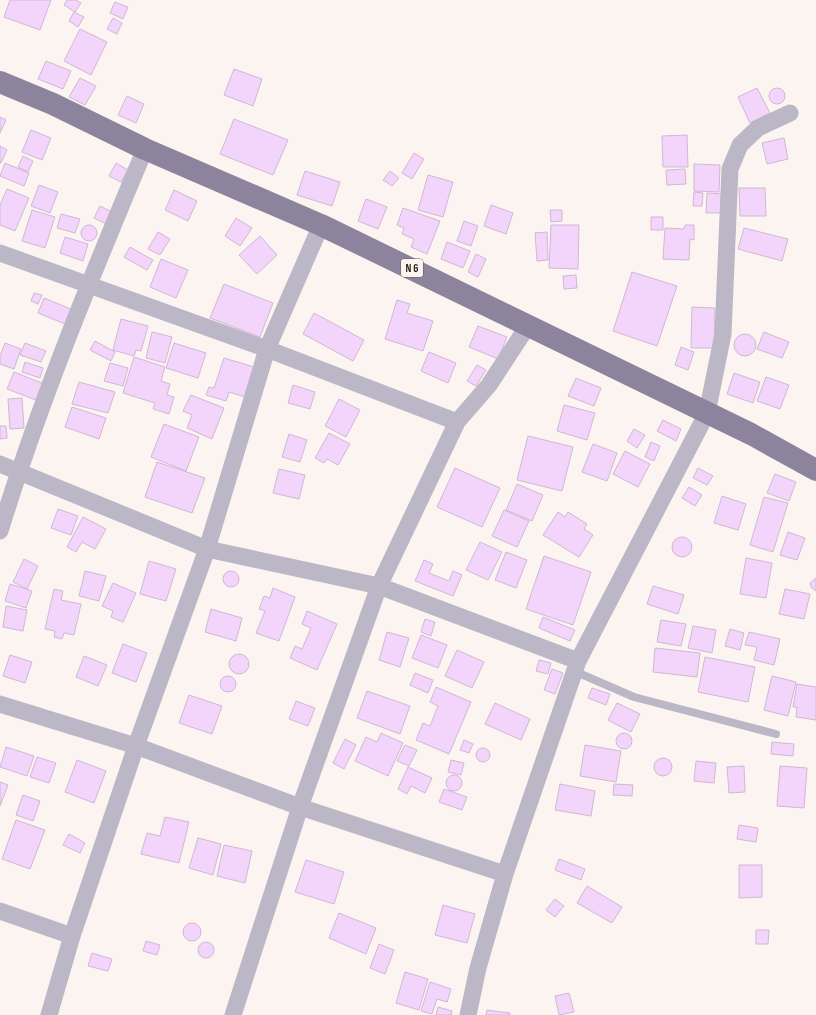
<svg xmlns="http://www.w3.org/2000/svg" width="816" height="1015" font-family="'Sofia Sans Condensed',sans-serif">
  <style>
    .building { fill: #f3d5fb; stroke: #cfb8d5 }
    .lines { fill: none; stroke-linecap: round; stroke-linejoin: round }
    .lane { stroke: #bcb7c6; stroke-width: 8 }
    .street { stroke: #bcb7c6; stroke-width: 17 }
    .primary { stroke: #8c839d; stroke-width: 22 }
    .labels { text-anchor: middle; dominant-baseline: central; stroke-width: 3; stroke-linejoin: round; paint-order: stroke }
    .shield { fill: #fbf4f0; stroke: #675c55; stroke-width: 1 }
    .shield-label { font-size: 11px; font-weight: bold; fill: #271b13 }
  </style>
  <rect width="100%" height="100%" fill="#fbf4f0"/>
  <path class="building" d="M10 0H51L40 30 4 17Z
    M67 0H76L81 3 75 12 64 5Z
    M115 2 128 7 123 19 110 13Z
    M74 12 84 17 78 27 69 21Z
    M113 18 122 23 117 34 107 29Z
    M80 29 107 42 91 75 64 61Z
    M46 61 71 71 63 89 38 79Z
    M234 69 262 79 253 106 224 95Z
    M80 78 96 86 85 105 69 97Z
    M769 96a8 8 0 1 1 16 0a8 8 0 1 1-16 0Z
    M757 88 770 113 750 123 738 97Z
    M127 96 144 104 136 123 118 115Z
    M0 117 6 120 0 133Z
    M234 119 288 140 273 175 220 154Z
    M31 130 51 138 42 160 22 152Z
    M687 135 688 167H663L662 136Z
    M784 138 788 159 767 164 762 143Z
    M0 146 7 150 1 163H0Z
    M414 153 424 159 412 179 402 173Z
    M23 156 33 161 28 172 18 167Z
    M5 163 29 173 24 186 0 176Z
    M116 163 128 170 121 182 109 176Z
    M694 164 720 165 719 192 694 191Z
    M685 169 686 184 667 185 666 170Z
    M305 171 340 182 332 206 297 195Z
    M390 171 399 178 392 186 383 180Z
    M428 175 453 182 443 217 418 210Z
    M39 185 58 192 50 213 31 206Z
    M739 188H765L766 216H740Z
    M7 189 29 198 15 231 0 225V205Z
    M174 190 197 201 188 221 165 210Z
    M694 192 703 193 702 206H693Z
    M707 193 722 194 721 213H706Z
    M366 199 387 207 378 229 358 221Z
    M491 205 513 213 506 234 484 226Z
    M100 206 112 212 106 224 94 218Z
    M403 208 440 221 427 254 411 247 414 239 402 234 404 228 397 225Z
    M32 210 55 217 45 248 22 241Z
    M550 210H562V221L551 222Z
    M61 214 80 219 75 233 57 228Z
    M651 217H663V230H651Z
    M236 218 252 228 240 246 225 236Z
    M464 221 478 226 471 246 457 241Z
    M551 225H579L578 269 549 268Z
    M685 225H694V240L690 239 689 260 663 259 665 228 684 229Z
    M81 233a8 8 0 1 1 16 0a8 8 0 1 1-16 0Z
    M744 228 788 239 782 261 738 249Z
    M158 232 170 239 160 255 148 249Z
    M547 232 548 260 537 261 535 233Z
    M260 236 277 255 257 274 239 255Z
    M65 237 88 244 83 261 60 253Z
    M447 242 470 251 463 268 441 259Z
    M130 247 153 260 147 270 124 257Z
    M476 254 486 259 478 277 468 272Z
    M161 259 188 270 176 298 150 287Z
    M632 272 677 286 657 346 613 331Z
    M576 275 577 288 564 289 563 276Z
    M224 284 273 303 260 337 210 318Z
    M34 293 42 295 38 304 31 301Z
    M44 298 71 309 65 324 38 313Z
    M397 300 410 304 407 313 433 321 423 351 385 339Z
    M692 307 715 308 714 348H691Z
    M314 313 364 340 353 361 303 334Z
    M121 319 148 326 141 351 136 350 134 356 113 350Z
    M478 326 507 337 498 359 469 347Z
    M152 332 172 337 165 363 146 358Z
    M764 332 789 342 782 358 757 349Z
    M734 345a11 11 0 1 1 22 0a11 11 0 1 1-22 0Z
    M95 341 115 352 111 361 90 350Z
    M5 343 21 349 14 369 0 364V356Z
    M25 343 46 351 41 362 20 355Z
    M174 343 206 353 198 378 166 368Z
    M681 347 694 352 688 370 675 365Z
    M429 352 456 363 448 383 421 371Z
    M134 357 165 367 161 381 170 384 167 395 174 397 169 414 153 409 155 403 123 393Z
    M224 358 254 367 245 397 229 392 226 401 206 395 209 387 214 388Z
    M25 362 43 368 40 378 22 372Z
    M110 363 128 368 123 386 104 381Z
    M477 365 486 370 476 386 467 381Z
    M14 372 47 385 41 402 7 389Z
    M734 373 760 382 753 403 727 394Z
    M766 377 789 385 780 409 757 401Z
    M576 378 601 388 594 406 568 396Z
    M79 382 115 392 108 413 72 404Z
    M293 385 315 392 310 409 288 403Z
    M191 395 224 408 212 439 187 428 192 415 183 411Z
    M22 398 24 428 10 429 8 399Z
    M339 399 360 410 346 437 325 426Z
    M564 405 595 413 587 440 557 431Z
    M72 407 106 418 99 439 65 427Z
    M663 420 681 429 676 441 657 431Z
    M164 424 199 437 186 471 151 457Z
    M0 426H6L7 438 0 439Z
    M634 429 645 435 637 448 627 441Z
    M329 433 350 444 338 465 327 459 324 463 315 458Z
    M289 434 307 440 300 462 282 457Z
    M528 436 573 447 562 491 517 480Z
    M651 442 660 446 654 461 645 457Z
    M593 444 617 453 607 481 582 472Z
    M625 451 650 464 638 487 613 474Z
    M157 462 205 478 192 513 145 497Z
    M455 468 500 488 482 527 437 507Z
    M698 468 713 476 707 485 693 478Z
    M279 469 305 475 299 499 273 493Z
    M775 474 796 482 789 501 767 493Z
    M517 484 543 495 532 521 506 510Z
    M689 487 702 495 695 506 682 498Z
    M722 496 746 504 738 530 714 523Z
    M764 497 788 503 773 552 750 545Z
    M58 509 78 516 71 535 51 528Z
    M504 510 529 521 517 547 492 536Z
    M558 512 565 517 568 512 587 524 584 529 593 535 579 557 543 535Z
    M83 517 106 529 95 549 82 542 76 552 67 547Z
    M788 532 805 538 797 560 780 555Z
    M672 547a10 10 0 1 1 20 0a10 10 0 1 1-20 0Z
    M480 542 502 552 488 580 466 570Z
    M506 552 527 560 516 588 495 580Z
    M544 556 591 572 573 625 526 609Z
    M746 558 772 563 766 598 740 594Z
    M24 559 38 566 27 589 13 582Z
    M424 560 433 564 429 573 449 581 453 571 462 575 453 596 415 581Z
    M149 561 176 569 166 601 140 594Z
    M85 571 106 576 99 601 79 596Z
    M223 579a8 8 0 1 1 16 0a8 8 0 1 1-16 0Z
    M816 578V591L811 587 810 583Z
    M113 583 136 593 123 622 111 617 113 611 102 606Z
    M10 584 32 591 26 608 5 601Z
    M653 586 684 595 678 614 647 604Z
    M273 588 295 597 279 641 256 633 265 611 259 609 264 596 270 598Z
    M54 589 63 591 61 600 81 604 74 635 64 633 62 639 54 637 55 631 45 629Z
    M785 589 810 594 804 619 779 614Z
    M6 606 27 610 23 631 3 627Z
    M211 609 242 618 236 641 205 632Z
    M307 611 337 624 317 670 290 658 295 646 302 649 311 628 302 624Z
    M543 617 575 630 570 641 539 628Z
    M425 619 435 622 431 636 421 632Z
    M661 620 686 624 681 646 657 642Z
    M693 626 716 630 712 653 688 648Z
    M730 629 744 633 740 650 725 646Z
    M387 632 409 638 400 667 379 660Z
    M749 632 780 639 774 665 754 660 757 647 745 645Z
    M421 635 447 645 438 668 412 658Z
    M123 644 147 653 136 682 112 673Z
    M655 648 700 653 697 677 653 672Z
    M457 650 484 662 472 688 445 676Z
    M229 664a10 10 0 1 1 20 0a10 10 0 1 1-20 0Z
    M10 655 32 662 25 683 3 676Z
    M84 656 107 665 98 686 76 677Z
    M705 657 755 667 748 702 698 692Z
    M539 660 551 663 548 674 536 671Z
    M552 669 563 673 555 694 544 690Z
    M415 673 433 680 428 693 410 685Z
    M220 684a8 8 0 1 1 16 0a8 8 0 1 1-16 0Z
    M772 676 796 682 788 716 764 710Z
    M797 684 816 687V720L796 717 797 707H793Z
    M436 687 471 702 449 754 416 740 423 723 430 726 438 706 430 702Z
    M592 688 610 694 606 705 588 698Z
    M367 691 410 706 400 734 357 718Z
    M189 695 222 706 212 734 179 723Z
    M296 701 315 708 308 726 289 719Z
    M495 703 530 719 521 740 485 724Z
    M617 703 640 714 631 732 608 720Z
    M381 733 403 743 388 776 355 761 366 737 377 742Z
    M616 741a8 8 0 1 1 16 0a8 8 0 1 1-16 0Z
    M345 739 356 745 344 769 333 763Z
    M464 740 473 744 469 753 460 750Z
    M772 742 794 744 793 756 771 754Z
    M405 745 417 750 409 766 397 761Z
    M585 745 621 751 616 782 580 776Z
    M6 747 34 756 27 776 0 767Z
    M476 755a7 7 0 1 1 14 0a7 7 0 1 1-14 0Z
    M37 757 56 763 49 783 30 777Z
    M654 767a9 9 0 1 1 18 0a9 9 0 1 1-18 0Z
    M77 760 106 771 94 803 65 792Z
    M451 760 464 763 461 775 448 772Z
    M696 761 716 763 714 783 694 781Z
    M744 766 745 792 729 793 727 767Z
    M780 766 807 768 804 808 777 806Z
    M408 767 432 778 425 793 411 786 407 794 398 789Z
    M446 783a8 8 0 1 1 16 0a8 8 0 1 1-16 0Z
    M0 782 8 785 0 806Z
    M560 784 595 791 591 816 555 810Z
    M614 784 633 785 632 796 613 795Z
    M444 789 467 797 462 810 439 802Z
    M23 795 40 801 33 821 16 815Z
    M165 817 189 822 179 863 141 854 147 833 160 836Z
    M16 820 45 830 30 869 2 859Z
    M739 825 758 828 756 842 737 839Z
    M69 834 85 843 80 853 63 845Z
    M198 838 221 844 213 875 189 868Z
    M224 845 252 851 245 883 217 876Z
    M559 859 585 869 581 880 555 870Z
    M306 860 344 872 334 904 295 892Z
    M739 865H762V897L739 898Z
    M587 886 622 907 612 923 577 903Z
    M555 899 564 906 555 917 546 910Z
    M443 905 475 914 467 943 435 935Z
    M339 913 376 928 366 954 329 938Z
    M183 932a9 9 0 1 1 18 0a9 9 0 1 1-18 0Z
    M756 930H769L768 944H756Z
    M146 941 160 945 157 955 143 951Z
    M198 950a8 8 0 1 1 16 0a8 8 0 1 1-16 0Z
    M379 944 394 950 385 974 370 968Z
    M92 953 112 959 108 971 88 966Z
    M405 972 428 979 419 1010 396 1003Z
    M430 982 451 989 447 1002 437 999 432 1014 421 1011Z
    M569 993 574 1012 559 1015 555 996Z
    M438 1007 452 1011 451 1015H436Z
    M487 1010 510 1013V1015H486Z"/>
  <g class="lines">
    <path class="lane" d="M574 671 634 697 776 734"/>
    <path class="street" d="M0 253 267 349 457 422
      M0 464 207 549 379 586 578 661
      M0 531C40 401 92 275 145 149
      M0 704 136 746 300 807 505 874
      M0 911 72 936
      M49 1015 72 936 136 746 207 549 267 349 321 225
      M233 1015 300 807 379 586 457 422 489 385 529 324
      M468 1015 478 968 505 874 578 661 707 413 723 334 730 169 740 145 758 128 790 113"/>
    <path class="primary" d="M0 82 53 104 145 149 321 225 751 434 816 470"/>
  </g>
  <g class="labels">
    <rect class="shield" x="401" y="259" width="22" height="18" rx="3"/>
    <g class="shield-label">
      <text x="412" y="268">N 6</text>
    </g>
  </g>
</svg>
